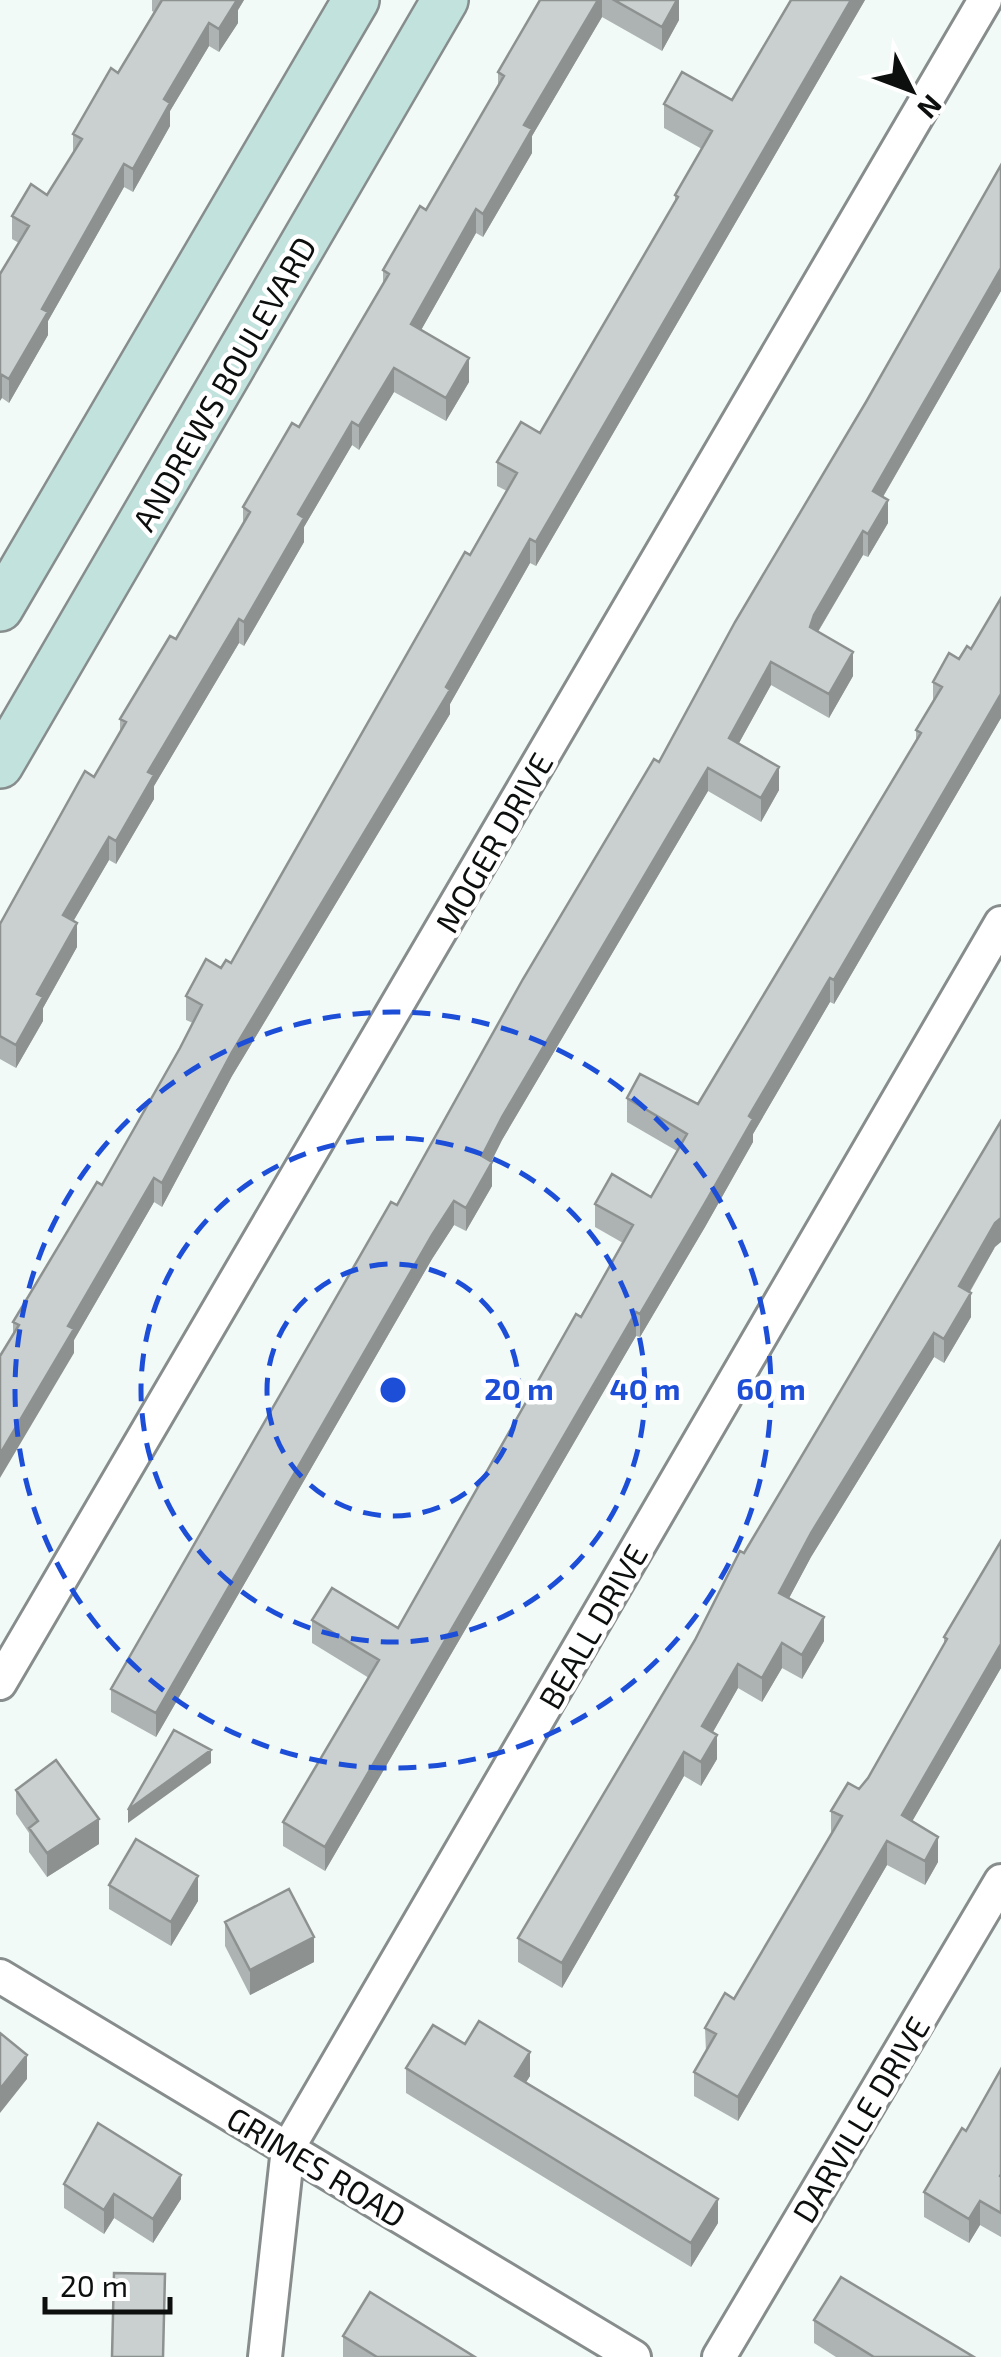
<svg xmlns="http://www.w3.org/2000/svg" width="1001" height="2357" font-family="'Exo 2',sans-serif">
  <style>
    .lines { fill: none; stroke-linecap: round; stroke-linejoin: round }
    .street-casing { stroke: #878d8c; stroke-width: 38 }
    .secondary-casing { stroke: #878d8c; stroke-width: 50 }
    .street { stroke: #fff; stroke-width: 32 }
    .secondary { stroke: #c2e2dd; stroke-width: 45 }
    .wall { fill: #adb3b2 }
    .shaded-wall { fill: #8d9291 }
    .building { fill: #c9d0cf; stroke: #8d9291; stroke-width: 2.5 }
    .ring { fill: none; stroke: #1d4ed8; stroke-width: 5; stroke-dasharray: 18 12 }
    .labels { text-anchor: middle; dominant-baseline: central; stroke-width: 9; stroke-linejoin: round; paint-order: stroke }
    .street-label { font-size: 32px; fill: #0c0f0e; stroke: #fff }
    .centre { fill: #1d4ed8; stroke: #fff; stroke-width: 5 }
    .ring-label { font-size: 30px; text-anchor: middle; font-weight: bold; fill: #1d4ed8; stroke: #fff; stroke-width: 9; stroke-linejoin: round; paint-order: stroke }
  </style>
  <rect width="100%" height="100%" fill="#f2faf8"/>
  <g class="lines">
    <g class="street-casing">
      <path id="street" d="M0 1683 985 0
        M0 1976 634 2357
        M265 2357 288 2148 1001 923
        M719 2357 1001 1881"/>
    </g>
    <g class="secondary-casing">
      <path id="secondary" d="M0 608 356 0
        M0 765 445 0"/>
    </g>
    <use href="#street" class="street"/>
    <use href="#secondary" class="secondary"/>
  </g>
  <path class="wall" d="M152 0H244L238 10V23L219 52 209 46 170 111V126L133 192 124 187 48 321V335L9 403 2 398 0 274 19 243 12 239V216L47 195 73 155V134L118 73 154 12 152 11Z
    M540 0H679V20L662 51 602 17 532 136V153L483 237 476 233 421 330 469 382 446 421 394 392 359 450 352 445 304 527V542L244 646 239 643 154 786V799L116 864 109 860 73 921 77 947 43 1008V1021L16 1068 0 1059V924L94 777 120 732V719L176 639 243 524V507L299 427 383 285V270L426 210 498 86V72Z
    M791 0H865L536 566 530 563 450 704V714L232 1076 162 1207 154 1202 74 1340V1353L13 1333V1322L102 1185 180 1048 193 1023 186 1020V996L221 968 231 963 507 491 497 486V462L540 433 675 203V195L702 149 664 128V104L732 100Z
    M1001 165V291L883 497 888 523 868 557 863 555 818 632 853 676 829 718 771 685 739 743 779 790 761 822 708 791 502 1140 491 1162 492 1186 466 1231 454 1225 432 1259 156 1737 111 1712V1689L659 762Z
    M1001 598V718L834 1004 830 1002 753 1134V1142L705 1227 640 1337 636 1336 325 1871 283 1846V1822L369 1678 312 1643V1620L398 1628 623 1243 595 1227V1204L651 1197 677 1151 627 1122V1098L698 1104 916 741V730L933 703V682L971 649Z
    M995 1247 970 1292 971 1317 944 1363 934 1357 811 1557 789 1598 824 1641 802 1679 782 1668 762 1702 738 1688 713 1732 717 1759 701 1786 684 1776 562 1988 518 1962V1938L695 1640 744 1553Z
    M1001 1541V1668L912 1821 938 1862 925 1885 887 1865 738 2121 694 2096V2072L706 2052 705 2028 734 1999 831 1834V1811L859 1789 868 1778 944 1645V1637Z
    M16 1790 99 1844 47 1877 29 1852V1833L16 1814Z
    M109 1885 198 1901 171 1946 109 1909Z
    M225 1922 314 1962 250 1995 225 1946Z
    M465 2044 530 2076 526 2082 718 2223 691 2267 406 2093V2068Z
    M1001 2069V2237L980 2225 969 2243 924 2217V2192L966 2131Z
    M64 2184 181 2199 153 2243 114 2218 104 2234 64 2208Z
    M814 2320 974 2357H836L814 2343Z
    M343 2336 475 2357H343Z"/>
  <path class="shaded-wall" d="M232 0H244L238 10V23L219 52V29Z
    M598 0H602V17L532 136V153L483 237V214L524 125Z
    M677 0H679V20L662 51V27Z
    M851 0H865L536 566V542Z
    M209 23V46L170 111V126L133 192V169L164 99Z
    M124 164V187L48 321V335L9 403V379L42 309Z
    M476 209V233L411 348V324Z
    M1001 268V291L873 514V491Z
    M469 358V382L446 421V398Z
    M394 368V392L359 450V426Z
    M2 375V398L0 401V378Z
    M352 422V445L304 527V542L244 646V622L298 514Z
    M888 500V523L868 557V534Z
    M863 531V555L814 638 810 627 814 615Z
    M530 539V563L450 704V714L232 1076 162 1207V1183L232 1052 446 687Z
    M239 619V643L154 786V799L116 864V841L148 772Z
    M853 652V676L829 718V694Z
    M771 662V685L729 761V738Z
    M1001 694V718L834 1004V980Z
    M779 767V790L761 822V798Z
    M708 768V791L502 1140 485 1174 492 1162V1186L466 1231V1208L482 1156 502 1117Z
    M109 837V860L63 939V915Z
    M77 923V947L43 1008V1021L16 1068V1045L37 994Z
    M830 978V1002L753 1134V1142L705 1227 640 1337V1314L749 1116Z
    M154 1178V1202L74 1340V1353L0 1478V1454L68 1326Z
    M454 1201V1225L432 1259 156 1737V1713L432 1235Z
    M1001 1218V1242L995 1247 959 1310V1286L995 1223Z
    M971 1293V1317L944 1363V1339Z
    M636 1312V1336L325 1871V1847Z
    M934 1333V1357L811 1557 779 1617V1593L811 1533Z
    M824 1617V1641L802 1679V1655Z
    M782 1643V1668L762 1702V1678Z
    M1001 1644V1668L902 1839V1815Z
    M738 1664V1688L702 1751V1726Z
    M717 1735V1759L701 1786V1762Z
    M211 1750V1763L128 1823V1810Z
    M684 1752V1776L562 1988V1963Z
    M99 1819V1844L47 1877V1853Z
    M938 1837V1862L925 1885V1861Z
    M887 1841V1865L738 2121V2097Z
    M198 1876V1901L171 1946V1922Z
    M314 1937V1962L250 1995V1970Z
    M530 2052V2076L515 2100V2076Z
    M27 2055V2079L0 2113V2089Z
    M181 2175V2199L153 2243V2219Z
    M114 2194V2218L104 2234V2210Z
    M718 2199V2223L691 2267V2243Z
    M980 2201V2225L969 2243V2219Z"/>
  <path class="building" d="M162 0H237L219 29 209 23 164 99 170 103 133 169 124 164 42 309 48 312 9 379 2 375 0 378V274L29 226 12 216 31 184 47 195 82 139 73 134 111 68 118 73Z
    M540 0H598L524 125 532 129 483 214 476 209 411 324 469 358 446 398 394 368 359 426 352 422 298 514 304 518 244 622 239 619 148 772 154 775 116 841 109 837 63 915 77 923 37 994 43 997 16 1045 0 1036V924L85 771 94 777 126 722 120 719 170 636 176 639 250 512 243 507 292 423 299 427 389 274 383 270 420 206 426 210 504 76 498 72Z
    M614 0H677L662 27Z
    M791 0H851L536 542 530 539 446 687 450 690 232 1052 162 1183 154 1178 68 1326 74 1329 0 1454V1356L19 1325 13 1322 97 1182 102 1185 180 1048 202 1005 186 996 206 959 221 968 226 960 231 963 465 552 470 555 517 473 497 462 521 422 540 433 678 197 675 195 712 131 664 104 682 72 732 100Z
    M1001 165V268L873 491 888 500 868 534 863 531 814 615 810 627 853 652 829 694 771 662 729 738 779 767 761 798 708 768 502 1117 482 1156 492 1162 466 1208 454 1201 432 1235 156 1713 111 1689 391 1202 397 1205 523 979 654 759 659 762 735 622 866 402Z
    M1001 598V694L834 980 830 978 749 1116 753 1119 705 1203 640 1314 636 1312 325 1847 283 1822 379 1660 312 1620 332 1588 398 1628 576 1314 581 1317 633 1225 595 1204 612 1174 651 1197 687 1134 627 1098 640 1074 698 1104 921 733 916 730 942 687 933 682 949 653 959 659 967 646 971 649Z
    M1001 1121V1218L995 1223 959 1286 971 1293 944 1339 934 1333 811 1533 779 1593 824 1617 802 1655 782 1643 762 1678 738 1664 702 1726 717 1735 701 1762 684 1752 562 1963 518 1938 695 1640 740 1551 744 1553Z
    M1001 1541V1644L902 1815 938 1837 925 1861 887 1841 738 2097 694 2072 716 2034 705 2028 725 1993 734 1999 842 1816 831 1811 848 1783 859 1789 868 1778 947 1639 944 1637Z
    M174 1730 211 1750 128 1810Z
    M56 1760 99 1819 47 1853 29 1828 38 1821 16 1790Z
    M136 1839 198 1876 171 1922 109 1885Z
    M289 1889 314 1937 250 1970 225 1922Z
    M479 2021 530 2052 515 2076 718 2199 691 2243 406 2068 433 2025 465 2044Z
    M0 2033 27 2055 0 2089Z
    M1001 2069V2174L1000 2176 1001 2177V2213L980 2201 969 2219 924 2192 962 2128 966 2131Z
    M98 2123 181 2175 153 2219 114 2194 104 2210 64 2184Z
    M114 2273 165 2274 163 2357H112Z
    M841 2277 974 2357H874L814 2320Z
    M370 2292 475 2357H377L343 2336Z"/>
  <g class="ring">
    <circle cx="393" cy="1390" r="126"/>
    <circle cx="393" cy="1390" r="252"/>
    <circle cx="393" cy="1390" r="378"/>
  </g>
  <g class="labels">
    <g class="street-label">
      <text transform="translate(223 383) rotate(-60)">ANDREWS BOULEVARD</text>
      <text transform="translate(493 842) rotate(-60)">MOGER DRIVE</text>
      <text transform="translate(592 1626) rotate(-60)">BEALL DRIVE</text>
      <text transform="translate(860 2119) rotate(-59)">DARVILLE DRIVE</text>
      <text transform="translate(317 2166) rotate(31)">GRIMES ROAD</text>
    </g>
  </g>
  <circle cx="393" cy="1390" r="15" class="centre"/>
  <g class="ring-label">
    <text x="519" y="1400">20 m</text>
    <text x="645" y="1400">40 m</text>
    <text x="771" y="1400">60 m</text>
  </g>
  <g transform="translate(911 90) rotate(132)" stroke="#ffffff" stroke-width="8" paint-order="stroke">
  <path d="M0-8L18 38L0 25L-18 38Z" fill="#0c0f0e"/>
  <text y="-15" font-size="28" font-weight="bold" text-anchor="middle" fill="#0c0f0e">N</text>
  </g>
  <path d="M45 2297v15h125v-15" fill="none" stroke="#0c0f0e" stroke-width="5"/>
  <text x="60" y="2297" font-size="30" fill="#0c0f0e" stroke="#ffffff" stroke-width="8" paint-order="stroke">20 m</text>
</svg>
